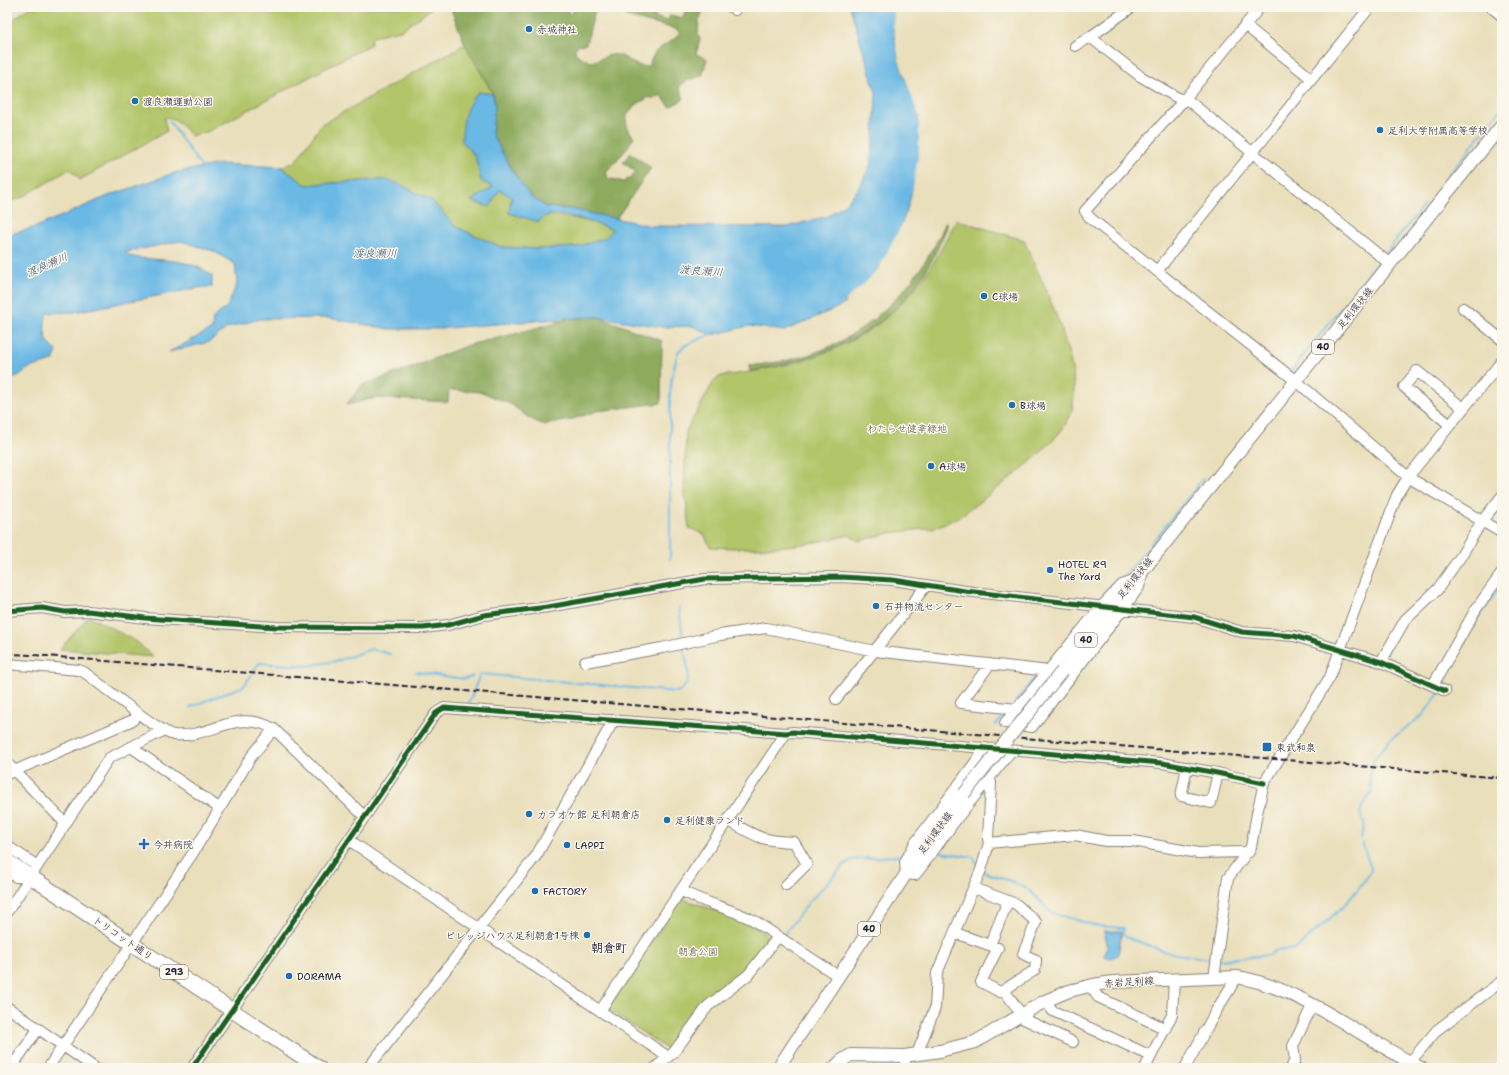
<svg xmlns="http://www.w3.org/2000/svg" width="1509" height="1075" font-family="'Shantell Sans','Klee One',sans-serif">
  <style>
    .green { fill: #b2c569; stroke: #6a7452 }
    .forest { fill: #8daa5d; stroke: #58664c }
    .water { fill: #6bb9e5; stroke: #466e90 }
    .pier { fill: #eadfbb }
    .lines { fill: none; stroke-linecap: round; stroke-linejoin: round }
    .stream { stroke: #6bb9e5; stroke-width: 2 }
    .minor-casing { stroke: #86807b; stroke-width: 12 }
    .major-casing { stroke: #86807b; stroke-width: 14 }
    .highway-casing { stroke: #86807b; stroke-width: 16 }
    .minor { stroke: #fff; stroke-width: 10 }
    .major { stroke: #fff; stroke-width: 12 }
    .highway { stroke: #fff; stroke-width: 14 }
    .rail { stroke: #22223b; stroke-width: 2; stroke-dasharray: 6 3; stroke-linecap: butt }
    .major-bridge-casing { stroke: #86807b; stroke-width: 14; stroke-linecap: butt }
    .major-bridge { stroke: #fff; stroke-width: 12 }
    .cycleway-casing { stroke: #fbf7ec; stroke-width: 8 }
    .cycleway { stroke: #1b5e20; stroke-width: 5 }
    .poi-dot { fill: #1f6fb2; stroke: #fbf7ec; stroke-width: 1.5 }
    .labels { text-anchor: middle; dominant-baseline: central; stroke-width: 3; stroke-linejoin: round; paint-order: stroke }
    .shield { fill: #fbf7ec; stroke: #636270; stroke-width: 1 }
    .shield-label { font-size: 9px; font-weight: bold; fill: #22223b }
    .poi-label { font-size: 10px; fill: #22223b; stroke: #fbf7ec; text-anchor: start }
    .street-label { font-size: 10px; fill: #22223b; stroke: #fbf7ec }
    .park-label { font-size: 10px; fill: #545b4b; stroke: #fbf7ec }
    .water-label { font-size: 11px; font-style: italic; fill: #3c5776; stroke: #fbf7ec }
    .quarter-label { font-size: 12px; font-weight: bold; fill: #22223b; stroke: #fbf7ec }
  </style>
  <rect width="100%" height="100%" fill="#fbf7ec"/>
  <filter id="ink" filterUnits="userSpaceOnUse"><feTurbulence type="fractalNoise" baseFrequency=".025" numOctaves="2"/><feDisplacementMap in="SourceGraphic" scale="8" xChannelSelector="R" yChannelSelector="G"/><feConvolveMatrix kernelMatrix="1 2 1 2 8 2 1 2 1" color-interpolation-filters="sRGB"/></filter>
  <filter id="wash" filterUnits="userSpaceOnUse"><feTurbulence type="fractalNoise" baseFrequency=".012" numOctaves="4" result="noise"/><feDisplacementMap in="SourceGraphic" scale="16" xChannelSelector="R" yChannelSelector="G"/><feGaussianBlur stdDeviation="0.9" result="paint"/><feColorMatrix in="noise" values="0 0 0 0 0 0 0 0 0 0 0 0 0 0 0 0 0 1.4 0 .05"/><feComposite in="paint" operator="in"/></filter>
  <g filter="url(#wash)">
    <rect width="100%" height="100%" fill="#eadfbb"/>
    <path class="green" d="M30 7H432L427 12 401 30 373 36 371 39V44L209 131 191 136C184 128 175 115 164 118L167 131 80 180 70 169 21 198 7 202V24Z
      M465 44 493 94 478 92 462 141 475 156 481 181 493 187 472 201 499 189 512 197 509 213C546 216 579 215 613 230L605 239 577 247 538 249 501 247 456 227 431 200 387 180H374L306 185 281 167 295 162 322 124Z
      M956 220 1024 240C1042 284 1088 369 1070 416 1059 446 985 497 958 518L933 528 890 533 858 541 849 535C803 547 757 550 710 547L704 534 689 528 686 499 684 496 686 431 714 381 721 376C806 365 874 347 926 274 938 257 947 238 956 220Z
      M89 616 137 642 153 657 60 649Z
      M681 898 750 923 771 938V940L750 965 711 995 695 1012 668 1050 609 1010V1006Z"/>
    <path class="forest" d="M450 7H567L569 15 578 7H596L586 44 577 46 575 49 576 54 590 62C599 61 608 53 617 55 629 57 635 69 649 66 655 42 670 48 680 32L676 29 626 17 624 12 626 7H657L654 17 668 21 670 15 683 18 686 7H704L699 21 698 34 700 40 696 54 707 59 702 76 688 80 679 87 684 99 670 107 661 95 653 99 650 97C631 106 617 117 634 137L625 151 606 172 608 178 624 182 636 172 623 162 631 153 651 168 616 219 571 209 546 207 530 196 513 172 492 134 495 105 493 94 465 44Z
      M946 222V229C911 322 842 355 750 371L749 366C762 364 775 363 788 360 861 346 918 288 946 222Z
      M599 317 662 341 661 403 597 411 570 420 544 425 529 418 512 405 482 392 449 390 448 402 376 398 346 405 362 385 408 369 468 345 514 334 570 318Z"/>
    <path class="water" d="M850 7H894C892 33 897 57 906 81 910 90 915 100 917 109 929 152 905 233 879 268 870 280 858 290 846 299V304L784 331 749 326 712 335 692 326 663 327 599 317 570 318 435 329H389L328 318 260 319 227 328 209 342 169 352 212 329 213 318 227 307 237 284 235 264 213 251 181 241 126 252 129 256C156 262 189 256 212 276V287H203L74 312 47 313C43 329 43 341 57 351L53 361 29 368 18 376 7 379V235L36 227 108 196 177 172 220 164 281 167 306 185 374 180H387L399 184 431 200 456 227 501 247 538 249 577 247 605 238 613 230C600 224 558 210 546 216 543 217 541 220 539 222L509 213 512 197 499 190 490 207 471 201 493 187 481 181 475 156 462 141C462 122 465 106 478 92L493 94 495 105 492 134 513 172 530 196 546 207 571 209 652 226 787 227 828 216 845 204 858 189 870 167 874 137 876 93Z
      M1104 931H1122L1118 955 1108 959 1104 955 1108 947Z"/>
    <path class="pier" d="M894 7H896L895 25 901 60 921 117V151L912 204 904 225 881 269 865 286 848 300 847 305 809 322 846 304V299L864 284 879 268 902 224 910 204 919 151V117L899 60 893 25Z"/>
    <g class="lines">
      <path class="stream" d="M169 121 203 169
        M1447 177 1502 108
        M1385 254 1424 205
        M1290 372 1380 260
        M670 559V395L672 376 678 352 684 346 713 333
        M1109 590 1135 564 1203 479
        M679 607 683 640
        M416 672 464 679 473 676
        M1443 686 1447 672 1479 617 1502 584
        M1015 702 1037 675
        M469 703 480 674 677 692C696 684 686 663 683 646
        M190 707 244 686 259 663 306 666 337 661 371 649 390 654
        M996 725 1007 712
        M1361 838 1364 823C1355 809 1365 804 1372 792L1369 777 1372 764 1378 754 1390 740 1423 715 1440 692
        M941 852 973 857 978 865
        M983 872 1011 881 1029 890 1052 913 1097 926 1124 928 1123 933 1126 937 1169 953 1213 959
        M783 936 809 902 845 864 852 860 901 855
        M1219 960 1269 955 1275 951 1296 949 1346 904 1371 872V868L1362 843"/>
    </g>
  </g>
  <g filter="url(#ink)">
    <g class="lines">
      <g class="minor-casing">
        <path id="minor" d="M731 7 735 10
          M1260 7 1183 101 1085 211 1090 218 1301 385 1408 477 1502 533
          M1491 7 1502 16
          M1246 26 1312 79
          M1090 37 1140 76 1183 101
          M1075 46 1090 37 1132 7
          M1185 98 1390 264
          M1157 271 1370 7
          M1463 308 1502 340
          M1450 425 1404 387 1417 371 1463 408
          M1131 582 1122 585 1100 608 1005 723 1032 727 1123 609 1139 587 1143 571
          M7 611 42 608 65 612 88 611 145 618 276 627 423 628 448 625 484 615 548 607 705 579 841 577 893 580 965 591 1194 617 1242 632 1294 636 1381 662 1445 691
          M585 662 662 648 720 635 766 628 875 651 1049 671
          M1381 662 1405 620 1437 590 1461 556 1482 521 1502 496
          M7 664 79 670 84 672C99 683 161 734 174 735 210 739 236 707 274 729
          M1433 685 1476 609 1502 573
          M836 699 926 586
          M961 703 1017 709
          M961 703 990 664
          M131 747 219 808
          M986 748 915 843 905 862 906 874 915 875 920 869 958 817 1011 751
          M7 763 66 824
          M1187 767 1181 796 1211 803 1218 773
          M7 774 133 720
          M729 821C757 837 762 841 794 842L807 864 786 885
          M349 840 668 1057
          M989 843 1075 835 1106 841H1133L1198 853 1249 852
          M7 846 36 865
          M7 871 16 877 29 876
          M974 888 1016 904 1036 922 1023 954 1036 960 1035 970 1004 990
          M682 891C706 904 729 908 753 920L838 976
          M7 912 109 758 163 731
          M955 933 998 948 981 982 1000 992 1004 990 1022 1015 1024 1019 1073 1042
          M990 945 1008 901
          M1214 978 1228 878 1251 847 1257 813 1264 783 1330 677 1397 495 1408 477 1502 361
          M1090 986 1098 997 1166 1029
          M1045 1001 1053 1011 1151 1056
          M7 1007 95 1068
          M600 1011 786 733
          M917 1054 935 1008 937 973 981 870 989 843 988 838 991 783 989 778
          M904 1056 906 1068
          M11 1068 38 1029
          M48 1068 193 853 251 757 274 729 365 817
          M192 1068 436 713 444 708 786 733 793 732 1162 763 1212 772 1264 783
          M368 1068 536 856 614 720
          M655 1068 674 1052 708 1006 748 975 778 937
          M1145 1068 1172 1015 1174 980
          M1185 1068 1216 1011 1237 977
          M1291 1068 1295 1060 1293 1046 1312 1006
          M1405 1068 1437 1030 1502 981"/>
      </g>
      <g class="major-casing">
        <path id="major" d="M1062 671 1502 125
          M778 1068 906 874 964 794
          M834 1068 841 1061 851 1055 904 1056 940 1051 975 1042 1045 1001 1069 991 1093 985 1113 982 1237 977C1303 988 1362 1038 1421 1068"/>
      </g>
      <g class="highway-casing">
        <path id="highway" d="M7 861 319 1068"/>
      </g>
      <use href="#minor" class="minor"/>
      <use href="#major" class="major"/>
      <use href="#highway" class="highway"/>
      <path class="rail" d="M7 654 34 655 1502 778"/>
      <g class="major-bridge-casing">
        <path id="major-bridge" d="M964 794 1062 671"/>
      </g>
      <use href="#major-bridge" class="major-bridge"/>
      <g class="cycleway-casing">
        <path id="cycleway" d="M7 611 42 608 65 612 88 611 145 618 276 627 423 628 448 625 484 615 548 607 705 579 841 577 893 580 965 591 1194 617 1242 632 1294 636 1381 662 1445 691
          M192 1068 436 713 444 708 786 733 793 732 1162 763 1212 772 1264 783"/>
      </g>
      <use href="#cycleway" class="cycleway"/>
    </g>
  </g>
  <g class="poi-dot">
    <circle cx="529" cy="29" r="4"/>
    <circle cx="135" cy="101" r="4"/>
    <circle cx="1380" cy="130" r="4"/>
    <circle cx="984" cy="296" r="4"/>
    <circle cx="1012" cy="405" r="4"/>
    <circle cx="931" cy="466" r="4"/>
    <circle cx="1050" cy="570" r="4"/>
    <circle cx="876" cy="606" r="4"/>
    <rect x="1262" y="742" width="10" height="10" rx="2"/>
    <circle cx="529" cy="814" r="4"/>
    <circle cx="667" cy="820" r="4"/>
    <path d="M142 838h4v4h4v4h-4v4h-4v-4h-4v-4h4z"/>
    <circle cx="567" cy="845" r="4"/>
    <circle cx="535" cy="891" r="4"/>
    <circle cx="587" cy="935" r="4"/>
    <circle cx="289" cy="976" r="4"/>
  </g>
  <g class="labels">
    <g class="shield">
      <rect x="1312" y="340" width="22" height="14" rx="3"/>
      <rect x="1075" y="633" width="22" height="14" rx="3"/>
      <rect x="858" y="922" width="22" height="14" rx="3"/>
      <rect x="160" y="965" width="28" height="14" rx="3"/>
    </g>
    <g class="shield-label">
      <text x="1323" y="347">40</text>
      <text x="1086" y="640">40</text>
      <text x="869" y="929">40</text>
      <text x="174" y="972">293</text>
    </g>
    <g class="poi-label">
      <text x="537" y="29">赤城神社</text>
      <text x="143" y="101">渡良瀬運動公園</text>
      <text x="1388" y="130">足利大学附属高等学校</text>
      <text x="992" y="296">C球場</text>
      <text x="1020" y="405">B球場</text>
      <text x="939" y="466">A球場</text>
      <text x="1058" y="564">HOTEL R9<tspan x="1058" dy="12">The Yard</tspan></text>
      <text x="884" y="606">石井物流センター</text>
      <text x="1276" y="747">東武和泉</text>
      <text x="537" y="814">カラオケ館 足利朝倉店</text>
      <text x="675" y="820">足利健康ランド</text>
      <text x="153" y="844">今井病院</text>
      <text x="575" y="845">LAPPI</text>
      <text x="543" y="891">FACTORY</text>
      <text x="579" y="935" text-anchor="end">ビレッジハウス足利朝倉1号棟</text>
      <text x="297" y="976">DORAMA</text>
    </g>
    <g class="street-label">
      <text transform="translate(1355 308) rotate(-51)">足利環状線</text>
      <text transform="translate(1135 578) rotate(-51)">足利環状線</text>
      <text transform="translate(935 833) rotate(-54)">足利環状線</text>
      <text transform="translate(123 938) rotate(34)">トリコット通り</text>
      <text transform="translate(1129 982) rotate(-4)">赤岩足利線</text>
    </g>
    <g class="park-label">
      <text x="907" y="428">わたらせ健幸緑地</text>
      <text x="698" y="951">朝倉公園</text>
    </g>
    <g class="water-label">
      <text x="375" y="253">渡良瀬川</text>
      <text transform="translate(47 265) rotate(-24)">渡良瀬川</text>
      <text transform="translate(701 271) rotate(4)">渡良瀬川</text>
    </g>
    <g class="quarter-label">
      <text x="609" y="948">朝倉町</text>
    </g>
  </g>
  <rect width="1509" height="1075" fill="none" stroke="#fbf7ec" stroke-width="24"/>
</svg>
